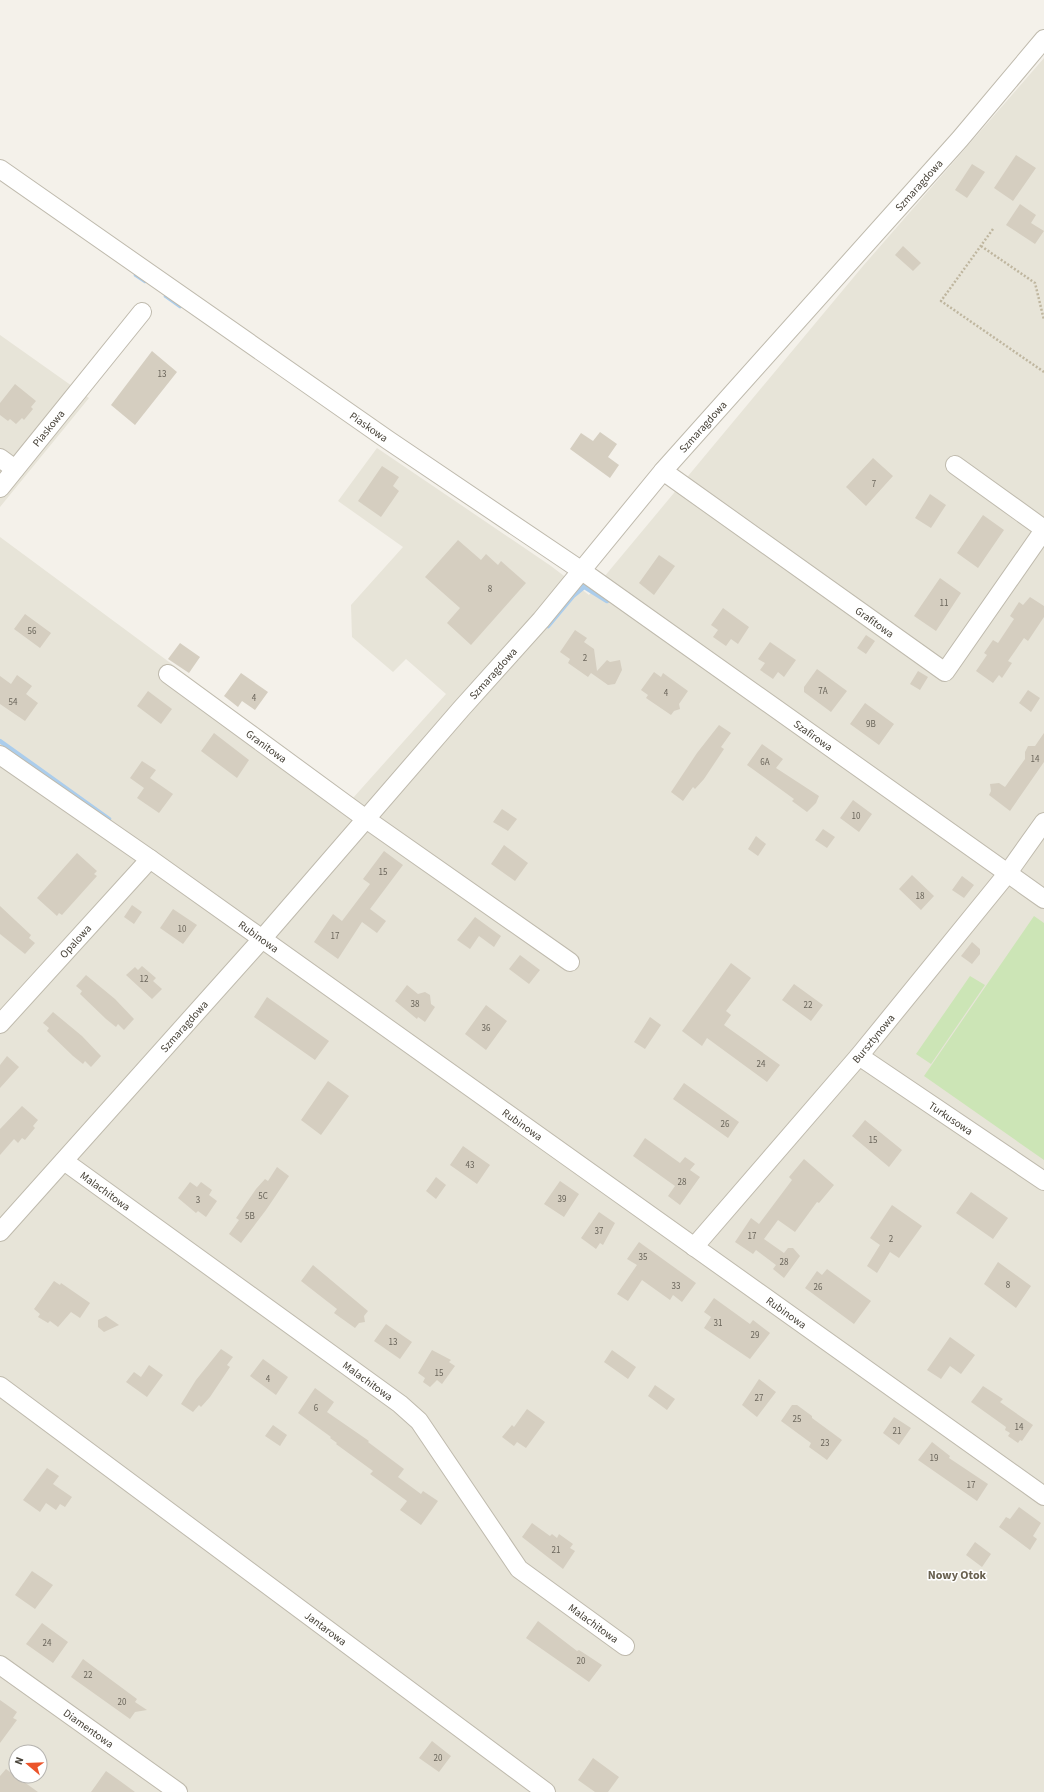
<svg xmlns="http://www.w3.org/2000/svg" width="1044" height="1792" font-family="'Source Sans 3',sans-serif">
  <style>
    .residential { fill: #e7e4d8; fill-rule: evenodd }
    .green { fill: #cce5b6 }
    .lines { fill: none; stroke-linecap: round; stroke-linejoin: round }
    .stream { stroke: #abcdec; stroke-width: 4.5 }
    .building { fill: #d5cec0 }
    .minor-casing { stroke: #bfbaad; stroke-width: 20 }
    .path { stroke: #bfb69f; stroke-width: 2.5; stroke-dasharray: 2 2; stroke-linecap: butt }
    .minor { stroke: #fff; stroke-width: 18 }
    .labels { text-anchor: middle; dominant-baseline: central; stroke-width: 3; stroke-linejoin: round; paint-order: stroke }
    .number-label { font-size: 9px; fill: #6a655a }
    .street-label { font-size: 11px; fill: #474238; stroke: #fff }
    .neighbourhood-label { font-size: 12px; font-weight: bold; fill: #696150; stroke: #fff }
  </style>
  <rect width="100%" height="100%" fill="#f4f1ea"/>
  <path class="residential" d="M1044 58V1792H0V537L353 798 446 694 406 659 393 672 352 637 351 605 403 547 338 501 377 448 551 566 589 595 863 266ZM16 1752H40V1776H16Z
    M0 335 89 398 0 507Z"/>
  <path class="green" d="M1034 916 1044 923V1160L924 1076Z
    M970 976 985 985 931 1064 916 1054Z"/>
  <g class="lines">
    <path class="stream" d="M136 275 145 281
      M166 296 180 306
      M583 586 607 601
      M548 626 573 596 584 587
      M0 741 109 819"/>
  </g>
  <path class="building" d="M1016 155 1036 168 1013 201 994 188Z
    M972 164 985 172 967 198 955 190Z
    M1020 204 1036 215 1031 223 1044 231 1035 244 1006 225Z
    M903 246 921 263 913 271 895 255Z
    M152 351 177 372 135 425 111 405Z
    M15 384 36 401 31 407 33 409 24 420 22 418 16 424 10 419 8 421 0 415V403Z
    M600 432 617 444 608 457 619 465 610 478 570 449 581 433 593 441Z
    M873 458 893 476 866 506 846 487Z
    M382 466 399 477 393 486 399 491 381 517 358 501Z
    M930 494 946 505 931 528 915 518Z
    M983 515 1004 530 978 568 957 553Z
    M458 540 481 560 486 554 498 565 501 561 526 583 471 645 447 623 460 608 425 577Z
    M659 555 675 566 654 595 639 583Z
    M940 578 961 593 936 631 914 616Z
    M1030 597 1044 606V617L1028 641 1024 638 1008 661 1012 663 1002 678 999 675 993 683 976 671 987 655 984 653 993 640 998 643 1014 619 1010 616 1019 602 1023 605Z
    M723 608 749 627 738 644 731 639 726 646 713 637 718 630 711 625Z
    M25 614 51 633 40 648 14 629Z
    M575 630 587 638 584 642 594 649 597 671 607 660 610 662 620 660 622 670 615 684 608 685 591 673 588 677 568 663 570 659 560 652Z
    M866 635 875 641 866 654 857 648Z
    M770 642 796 660 784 677 778 672 773 679 760 670 765 663 758 659Z
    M180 643 200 657 189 673 168 659Z
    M817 669 847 691 831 712 804 692V687Z
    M918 671 928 677 920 690 910 684Z
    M654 672 661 677 663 673 688 691 679 704 680 709 674 711 671 715 646 698 648 695 641 690Z
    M241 673 268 692 255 710 242 701 238 707 224 696Z
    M17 675 32 686 26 694 38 703 25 721 0 704V676L11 684Z
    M1028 690 1040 698 1031 712 1019 703Z
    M148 691 172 709 161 724 137 706Z
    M865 703 894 724 879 745 850 724Z
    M719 725 731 733 721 747 724 749 704 779 695 789 693 787 683 801 671 792 697 753Z
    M214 733 249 760 237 778 201 751Z
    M1044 733V762L1010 811 989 795 991 791 990 784 999 783 1005 787 1025 759V752L1028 746H1035Z
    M762 744 783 759 776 768 819 796 816 803 807 812 792 801 794 799 747 765Z
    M142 761 156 770 150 778 173 794 159 813 137 798 144 788 130 778Z
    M853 800 872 814 859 832 840 818Z
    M502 809 517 819 508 831 493 822Z
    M823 829 835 837 827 848 815 840Z
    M756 836 766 844 758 856 748 849Z
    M504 845 528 863 515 881 491 864Z
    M384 851 403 865 370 909 386 921 377 933 362 922 338 959 314 942 333 914 342 921 370 884 363 879Z
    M77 853 97 871 94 874 97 876 62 915 59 913 57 916 37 898Z
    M912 875 934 896 921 910 899 889Z
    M962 876 974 885 964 898 952 890Z
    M132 905 142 912 134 924 124 917Z
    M0 906 31 935 29 938 35 943 25 954 0 934Z
    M173 909 197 925 183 944 160 928Z
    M475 917 501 936 494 947 479 936 470 949 457 940Z
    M972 942 980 949V954L972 964 961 956Z
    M520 955 540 970 529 984 509 969Z
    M731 963 751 978 726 1011 731 1015 724 1025 780 1065 767 1082 707 1038 702 1046 682 1031Z
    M142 966 156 978 153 981 162 989 152 999 126 975 135 967 138 970Z
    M86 975 115 999 134 1019 124 1030 118 1024 116 1027 106 1019 80 994 82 991 76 986Z
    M794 984 823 1005 811 1021 782 1000Z
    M407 985 418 994 425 992 430 995 431 1004 435 1007 425 1022 418 1017 417 1019 395 1001Z
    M267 997 329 1041 315 1060 254 1017Z
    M486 1005 507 1021 486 1050 465 1034Z
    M53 1012 82 1036 101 1056 91 1067 85 1061 83 1064 73 1056 47 1031 49 1028 43 1023Z
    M650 1017 661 1025 645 1049 634 1042Z
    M7 1056 19 1067 0 1088V1065Z
    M328 1081 349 1096 321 1135 301 1120Z
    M684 1083 739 1122 728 1138 673 1099Z
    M22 1106 38 1120 33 1126 35 1128 25 1140 22 1138 18 1143 14 1139 0 1155V1129Z
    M865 1120 902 1150 889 1167 852 1136Z
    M645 1138 680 1163 685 1157 695 1164 690 1170 700 1177 680 1205 668 1196 675 1186 633 1156Z
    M463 1146 490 1165 477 1184 450 1165Z
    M804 1159 834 1185 819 1203 817 1202 795 1232 778 1220 764 1239 784 1253 788 1248H793L800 1256 784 1278 773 1269 776 1265 756 1250 753 1254 735 1242 751 1218 759 1224 792 1180 789 1177Z
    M277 1167 289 1176 266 1210 241 1243 229 1234 239 1220 236 1218 256 1189 265 1179 268 1181Z
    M436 1177 446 1185 436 1199 426 1191Z
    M560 1181 579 1194 564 1217 544 1204Z
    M190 1182 197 1187 201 1182 212 1190 209 1195 217 1201 206 1217 198 1211 196 1213 178 1198Z
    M971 1192 1008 1218 993 1239 956 1213Z
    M892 1205 922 1226 899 1258 890 1252 877 1273 867 1266 880 1245 870 1238Z
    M599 1212 615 1223 603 1245 600 1243 596 1249 581 1238Z
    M639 1242 696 1283 682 1302 673 1295 670 1300 642 1280 628 1301 617 1294 637 1265 627 1259Z
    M998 1262 1031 1286 1016 1308 984 1284Z
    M313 1265 368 1311 364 1316 365 1322 359 1323 355 1328 334 1313 337 1309 301 1281Z
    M827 1269 871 1301 854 1324 805 1288 817 1271 822 1275Z
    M54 1281 60 1285 61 1283 90 1303 80 1318 71 1312 58 1327 50 1321 48 1323 38 1317 40 1314 34 1309Z
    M714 1298 750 1324 753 1320 770 1333 750 1359 704 1328 711 1317 704 1312Z
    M106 1316 119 1325 104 1332 98 1327V1320Z
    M386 1324 412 1342 400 1359 374 1341Z
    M950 1337 975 1355 961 1374 950 1366 941 1379 927 1370Z
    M221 1349 233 1357 227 1365 230 1367 210 1397 201 1407 199 1405 193 1412 181 1404 196 1380Z
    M432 1350 451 1360 449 1362 455 1366 442 1384 437 1380 430 1387 423 1382 425 1378 418 1373Z
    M612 1350 636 1367 628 1379 604 1362Z
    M263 1359 288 1377 276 1395 250 1376Z
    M149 1365 163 1375 147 1397 126 1382 134 1372 141 1377Z
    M759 1379 776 1392 757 1417 742 1405Z
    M655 1385 675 1399 667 1410 648 1396Z
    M983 1386 1003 1399 1000 1402 1033 1425 1022 1441 1020 1440 1018 1443 1008 1436 1010 1433 1005 1430 1006 1427 971 1402Z
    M315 1388 334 1402 327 1412 369 1441 368 1442 404 1469 398 1477 421 1494 423 1491 438 1501 421 1525 400 1510 407 1501 370 1474 373 1471 336 1444 337 1443 330 1438 331 1437 298 1413Z
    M792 1405H797L812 1416V1418L842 1440 827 1460 809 1447 811 1443 781 1421Z
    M527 1409 545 1422 526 1448 517 1442 514 1446 502 1437 512 1425 514 1427Z
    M894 1417 911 1428 899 1445 883 1433Z
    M273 1425 287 1435 280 1446 265 1436Z
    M932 1442 950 1456 949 1458 988 1484 977 1501 918 1460Z
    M47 1468 59 1476 53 1484 72 1497 65 1507 60 1504 56 1510 46 1503 40 1512 23 1500Z
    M1019 1507 1041 1523 1033 1536 1037 1539 1030 1550 999 1527 1006 1517 1010 1519Z
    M532 1523 550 1536 552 1534 557 1538 559 1534 573 1544 570 1548 575 1551 563 1569 522 1537Z
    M975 1542 991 1554 982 1567 966 1555Z
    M32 1571 53 1585 35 1609 15 1595Z
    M538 1621 577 1651 579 1650 602 1665 589 1682 526 1638Z
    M42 1623 68 1642 53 1663 26 1644Z
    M83 1659 137 1699 135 1702 147 1710 135 1712 130 1719 71 1677Z
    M0 1700 17 1712 13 1718 17 1720 0 1743Z
    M432 1741 451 1756 439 1772 419 1758Z
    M593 1758 619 1777 608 1792H595L578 1780Z
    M6 1769 38 1792H0V1776Z
    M106 1771 120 1781 135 1792H91Z"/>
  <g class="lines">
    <g class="minor-casing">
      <g id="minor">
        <path id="s1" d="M0 169 388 440 582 571 1044 899"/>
        <path d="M0 458 15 469"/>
        <path d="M955 465 1044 529"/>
        <path id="s2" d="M663 471 945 672 1044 530"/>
        <path id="s3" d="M0 488 142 312"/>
        <path id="s4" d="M168 674 366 819 570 962"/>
        <path id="s5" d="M0 755 150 859 1044 1496"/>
        <path id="s6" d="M0 1024 150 859"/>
        <path id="s7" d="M859 1056 1044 1181"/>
        <path id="s8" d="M64 1161 400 1404 419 1421 519 1569 625 1646"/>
        <path id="s9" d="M0 1232 262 939 461 709 541 620 663 471 960 139 1044 39"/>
        <path id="s10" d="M694 1247 859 1056 1007 874 1044 822"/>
        <path id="s11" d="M0 1386 546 1792"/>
        <path id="s12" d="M0 1665 178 1792"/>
      </g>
    </g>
    <path class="path" d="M993 229 941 301 1044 372
      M981 246 1035 283 1044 320"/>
    <use href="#minor" class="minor"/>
  </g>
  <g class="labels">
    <g class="number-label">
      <text x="162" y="374">13</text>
      <text x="874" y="484">7</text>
      <text x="490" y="589">8</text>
      <text x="944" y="603">11</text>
      <text x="32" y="631">56</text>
      <text x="585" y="658">2</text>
      <text x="823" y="691">7A</text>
      <text x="666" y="693">4</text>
      <text x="254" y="698">4</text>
      <text x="13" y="702">54</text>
      <text x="871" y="724">9B</text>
      <text x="1035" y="759">14</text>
      <text x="765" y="762">6A</text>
      <text x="856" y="816">10</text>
      <text x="383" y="872">15</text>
      <text x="920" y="896">18</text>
      <text x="182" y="929">10</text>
      <text x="335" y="936">17</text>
      <text x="144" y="979">12</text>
      <text x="415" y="1004">38</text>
      <text x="808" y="1005">22</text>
      <text x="486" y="1028">36</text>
      <text x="761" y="1064">24</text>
      <text x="725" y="1124">26</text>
      <text x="873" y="1140">15</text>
      <text x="470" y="1165">43</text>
      <text x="682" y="1182">28</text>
      <text x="263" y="1196">5C</text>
      <text x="562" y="1199">39</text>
      <text x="198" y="1200">3</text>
      <text x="250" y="1216">5B</text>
      <text x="599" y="1231">37</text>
      <text x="752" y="1236">17</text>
      <text x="891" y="1239">2</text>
      <text x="643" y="1257">35</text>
      <text x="784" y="1262">28</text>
      <text x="1008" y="1285">8</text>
      <text x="676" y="1286">33</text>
      <text x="818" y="1287">26</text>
      <text x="718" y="1323">31</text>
      <text x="755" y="1335">29</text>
      <text x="393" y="1342">13</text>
      <text x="439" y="1373">15</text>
      <text x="268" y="1379">4</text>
      <text x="759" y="1398">27</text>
      <text x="316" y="1408">6</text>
      <text x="797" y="1419">25</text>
      <text x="1019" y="1427">14</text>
      <text x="897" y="1431">21</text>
      <text x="825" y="1443">23</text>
      <text x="934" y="1458">19</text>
      <text x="971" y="1485">17</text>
      <text x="556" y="1550">21</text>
      <text x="47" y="1643">24</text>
      <text x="581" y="1661">20</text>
      <text x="88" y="1675">22</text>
      <text x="122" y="1702">20</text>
      <text x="438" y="1758">20</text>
    </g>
    <g class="street-label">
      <text stroke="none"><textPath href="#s9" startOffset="1393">Szmaragdowa</textPath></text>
      <text stroke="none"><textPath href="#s1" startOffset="450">Piaskowa</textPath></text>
      <text stroke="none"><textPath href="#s9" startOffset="1069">Szmaragdowa</textPath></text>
      <text stroke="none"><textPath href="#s3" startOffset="77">Piaskowa</textPath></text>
      <text stroke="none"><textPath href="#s2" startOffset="260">Grafitowa</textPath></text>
      <text stroke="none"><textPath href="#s9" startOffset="745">Szmaragdowa</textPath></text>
      <text stroke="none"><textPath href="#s1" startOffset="991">Szafirowa</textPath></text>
      <text stroke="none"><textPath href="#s4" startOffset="122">Granitowa</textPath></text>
      <text stroke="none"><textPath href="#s5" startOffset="316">Rubinowa</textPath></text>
      <text stroke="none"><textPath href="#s6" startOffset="112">Opalowa</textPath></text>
      <text stroke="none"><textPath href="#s9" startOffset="276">Szmaragdowa</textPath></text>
      <text stroke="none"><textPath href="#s10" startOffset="275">Bursztynowa</textPath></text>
      <text stroke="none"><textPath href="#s7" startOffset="111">Turkusowa</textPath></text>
      <text stroke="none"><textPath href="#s5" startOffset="640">Rubinowa</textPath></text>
      <text stroke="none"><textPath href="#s8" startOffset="51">Malachitowa</textPath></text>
      <text stroke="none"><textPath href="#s5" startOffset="964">Rubinowa</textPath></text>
      <text stroke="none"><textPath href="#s8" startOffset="375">Malachitowa</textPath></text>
      <text stroke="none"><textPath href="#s8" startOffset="711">Malachitowa</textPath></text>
      <text stroke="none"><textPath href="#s11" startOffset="406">Jantarowa</textPath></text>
      <text stroke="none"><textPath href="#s12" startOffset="109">Diamentowa</textPath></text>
    </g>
    <g class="neighbourhood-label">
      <text x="957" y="1575">Nowy Otok</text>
    </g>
  </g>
  <g transform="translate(28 1764) rotate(289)"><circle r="19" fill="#ffffff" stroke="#b5b3af"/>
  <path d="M0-3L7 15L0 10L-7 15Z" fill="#eb542a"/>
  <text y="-6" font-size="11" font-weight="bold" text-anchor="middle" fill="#474238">N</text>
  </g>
</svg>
